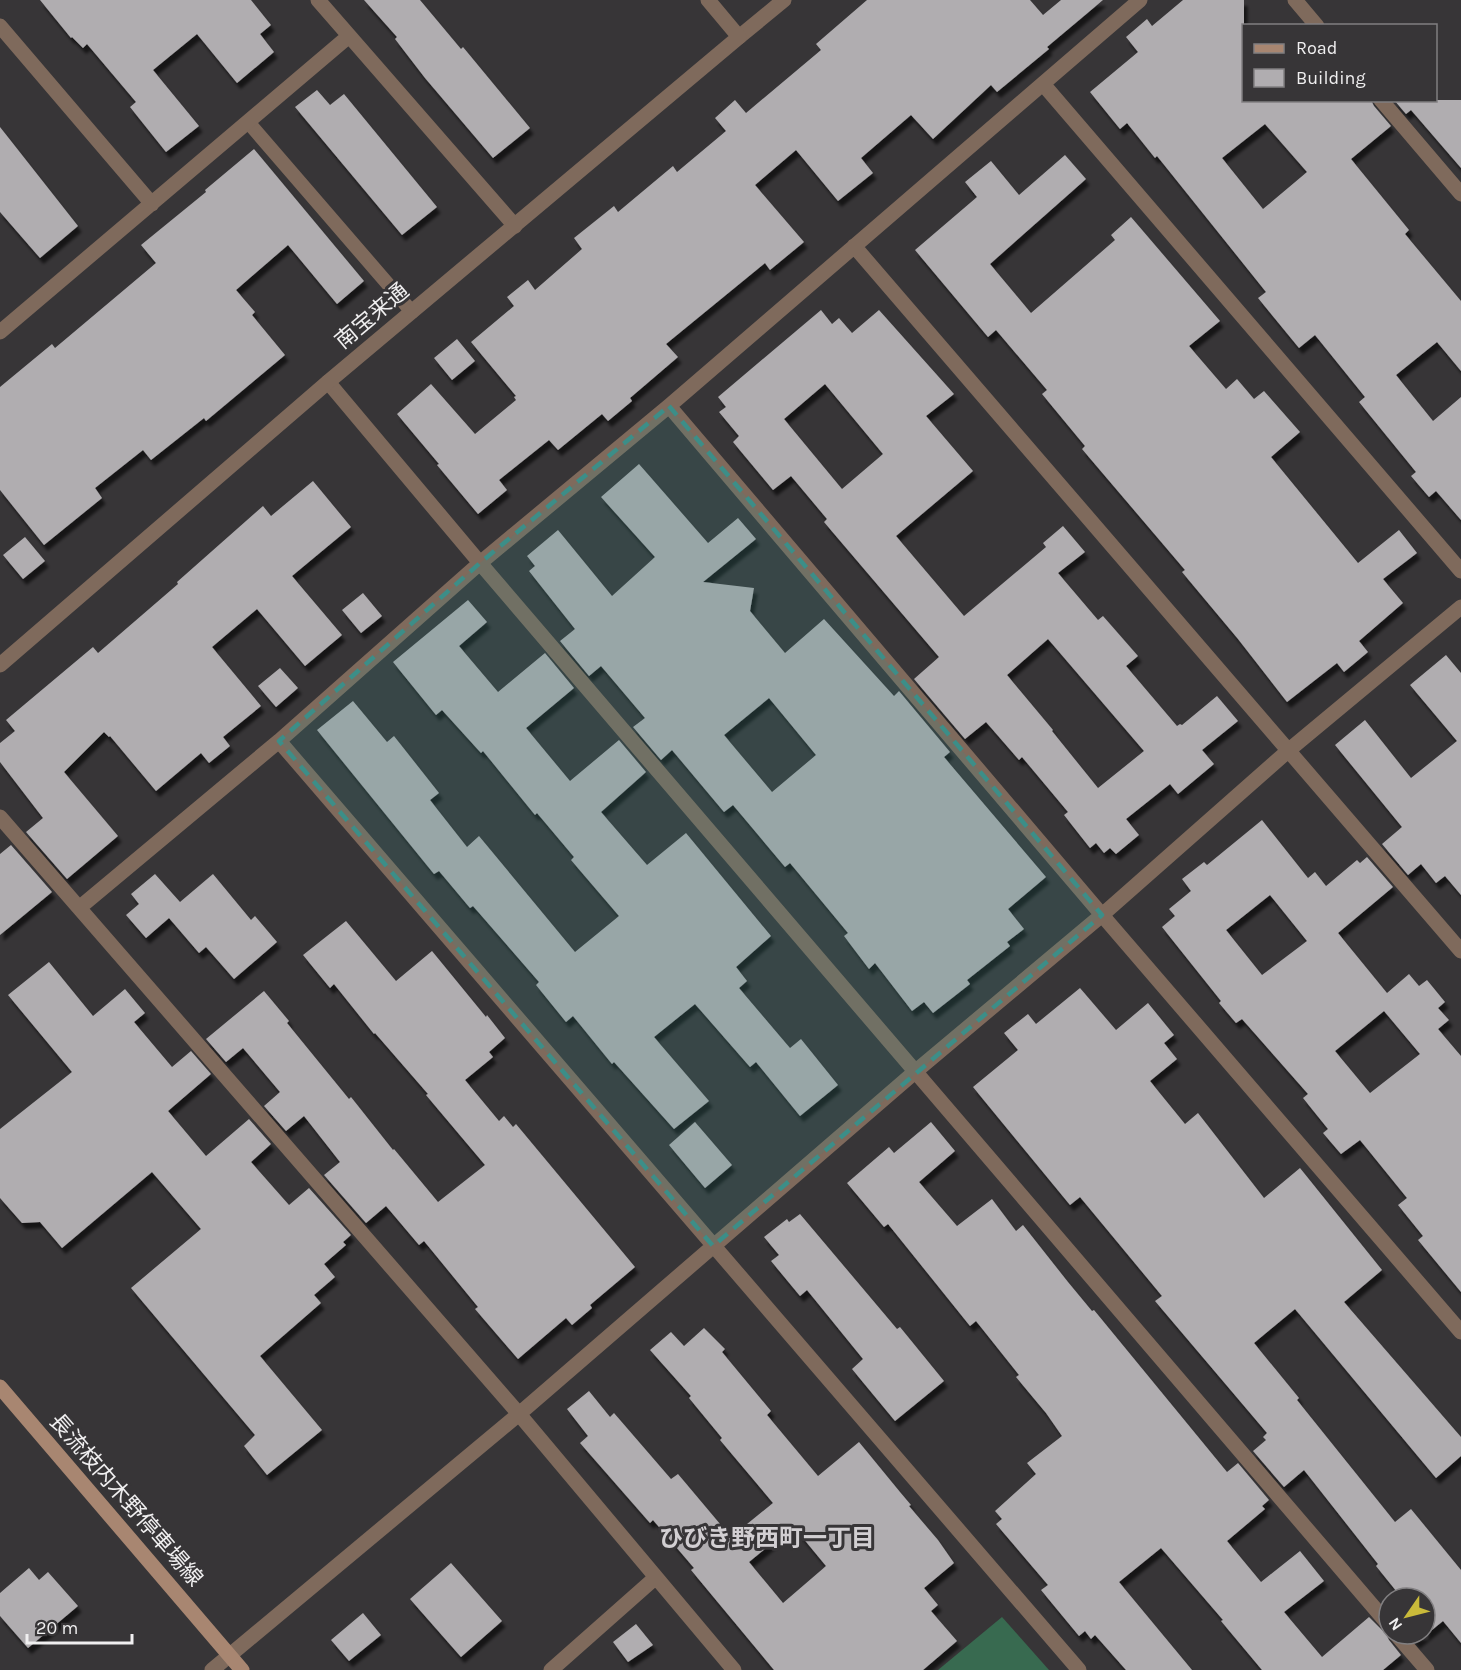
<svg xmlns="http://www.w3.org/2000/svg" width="1461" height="1670" font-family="Karla,'Noto Sans JP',sans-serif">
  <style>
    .green { fill: #386a50 }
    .building { fill: #b0adb0; fill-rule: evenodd; filter: url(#shadow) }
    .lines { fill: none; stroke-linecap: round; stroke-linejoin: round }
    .service { stroke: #7f6a5c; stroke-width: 14 }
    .minor { stroke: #7f6a5c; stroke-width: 15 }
    .tertiary { stroke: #7f6a5c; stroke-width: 15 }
    .secondary { stroke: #a88671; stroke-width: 15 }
    .marked { fill: #3c8e88; fill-opacity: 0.2; stroke: #3c8e88; stroke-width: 4.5; stroke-dasharray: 12 8; stroke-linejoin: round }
    .labels { text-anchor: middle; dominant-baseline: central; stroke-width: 6; stroke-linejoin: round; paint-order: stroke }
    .street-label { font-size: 22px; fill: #f0eff0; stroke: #373537 }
    .neighbourhood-label { font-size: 24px; font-weight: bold; fill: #d2cfd2; stroke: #373537 }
  </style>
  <defs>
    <filter id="shadow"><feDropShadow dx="3.5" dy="6" stdDeviation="1.5" flood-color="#0009"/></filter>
  </defs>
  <rect width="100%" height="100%" fill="#373537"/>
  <path class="green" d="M1002 1617 1049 1670H938Z"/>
  <path class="building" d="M40 0H251L271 25 260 34 274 52 237 83 197 34 153 70 199 126 166 152 130 107 136 102 87 44 83 48 72 37 71 38Z
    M364 0H420L461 49 463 47 530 128 493 158 425 78 395 39 397 37Z
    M867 0H1030L1043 15 1061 0H1103L1047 47 1049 49 997 92 991 85 933 139 911 115 861 158 873 173 838 201 796 150 755 185 804 242 770 270 765 263 666 344 678 357 630 398 632 401 608 421 602 414 558 450 549 440 499 480 507 490 478 514 437 465 439 464 397 414 431 384 475 434 516 400 514 397 516 396 471 342 514 306 507 297 528 280 535 290 582 249 574 238 614 206 618 212 673 166 677 172 726 131 715 118 735 100 746 113 821 50 816 44Z
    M1183 0H1244V100H1371L1374 106 1391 126 1351 159 1409 230 1405 234 1461 301V371L1437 342 1396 375 1433 421 1461 397V520L1436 491 1429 497 1411 476 1416 472 1359 402 1365 397 1315 335 1299 348 1258 298 1266 292 1157 156 1155 158 1127 123 1120 129 1090 92 1138 52 1126 37 1147 19 1152 26ZM1265 124 1307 172 1263 209 1222 158Z
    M317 90 330 105 344 94 437 207 402 235 295 107Z
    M1394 100H1461V168L1411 110 1406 114Z
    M0 127 78 226 40 258 0 212Z
    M254 149 364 281 337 304 288 245 236 290 255 312 252 315 285 355 206 421 204 418 151 460 143 450 95 488 102 498 44 545 0 490V387L52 344 55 348 156 263 141 245 206 192 205 190Z
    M1065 155 1086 179 990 264 1031 313 1115 240 1111 235 1131 217 1220 321 1189 346 1226 389 1237 379 1254 399 1264 391 1300 432 1271 457 1358 563 1399 530 1417 553 1383 579 1403 603 1359 641 1368 652 1344 672 1337 663 1287 702 1238 639 1182 572 1185 570 1082 449 1085 446 1042 394 1047 390 996 330 988 337 915 250 977 197 965 182 991 161 1019 195Z
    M821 310 832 324 839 318 852 333 879 310 954 394 926 416 973 471 896 536 964 616 1046 547 1043 543 1063 526 1085 552 1058 573 1098 620 1103 616 1138 656 1126 666 1177 726 1180 724 1182 725 1217 696 1238 721 1202 750 1214 764 1178 794 1170 784 1126 819 1139 835 1116 854 1110 848 1104 853 1096 843 1090 848 1064 815 1068 812 1022 757 1019 760 986 722 965 739 914 679 939 657 824 522 827 519 791 476 773 490 733 442 739 436 719 412 726 407 718 397ZM825 384 883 454 842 489 784 419ZM1048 639 1144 751 1098 788 1052 731 1053 730 1007 675Z
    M457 339 475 361 452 380 434 358Z
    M639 464 708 543 738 518 756 539 703 582 754 588 750 611 785 653 824 619 894 696 899 691 950 752 944 757 1046 877 1008 909 1024 929 1007 942 1010 946 967 980 970 984 933 1013 924 1002 912 1011 875 963 869 969 844 936 848 933 790 863 785 867 733 805 724 812 672 750 661 760 633 727 645 718 601 666 589 676 560 641 575 629 529 571 535 566 527 556 558 530 612 596 655 557 601 497ZM769 698 816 755 772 792 724 735Z
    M313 481 351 527 292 576 342 635 305 666 257 609 212 647 261 706 223 737 230 746 209 763 201 753 156 791 110 736 109 737 104 732 64 772 118 836 67 879 26 832 43 818 0 762V743L15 731 6 720 93 647 98 653 178 584 177 582 263 506 271 516Z
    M25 537 45 561 23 579 3 555Z
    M363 593 382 616 361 633 342 610Z
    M468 600 487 622 459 646 498 692 545 653 574 688 526 728 570 781 619 740 646 772 601 812 647 865 686 833 771 936 736 967 747 981 739 988 790 1048 801 1039 838 1085 800 1116 756 1062 750 1067 695 1004 654 1037 709 1101 674 1129 614 1062 612 1064 573 1016 566 1022 536 985 539 982 473 906 470 908 439 871 434 874 317 730 353 701 387 742 394 736 439 793 430 800 467 847 479 836 575 952 619 916 571 860 574 857 537 813 535 815 483 751 481 753 442 710 436 715 393 662Z
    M1446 655 1461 673V895L1445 876 1436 883 1421 864 1408 875 1382 844 1402 827 1335 745 1365 720 1411 778 1457 741 1410 685Z
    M280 668 298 688 276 707 258 686Z
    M1262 820 1308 878 1315 872 1326 886 1357 860 1360 863 1367 857 1393 887 1338 933 1387 993 1409 974 1419 986 1427 980 1445 1002 1438 1008 1449 1020 1438 1029 1461 1056V1292L1418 1240 1423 1236 1398 1205 1407 1198 1360 1140 1341 1154 1323 1133 1328 1129 1303 1098 1308 1094 1242 1019 1236 1023 1219 1003 1221 1001 1162 927 1175 916 1169 909 1191 891 1182 879 1204 862 1207 865ZM1270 895 1307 941 1262 975 1226 930ZM1384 1011 1420 1054 1370 1093 1335 1051Z
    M11 845 52 892 0 935V854Z
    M155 874 180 902 213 874 251 920 255 916 277 942 234 979 206 947 199 953 169 918 146 938 126 915 139 904 131 894Z
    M346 921 396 981 432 951 486 1017 487 1015 505 1038 489 1052 493 1057 465 1080 499 1121 504 1116 513 1127 516 1124 635 1267 590 1305 592 1308 572 1325 566 1318 518 1359 475 1309 478 1307 424 1241 419 1245 386 1206 366 1223 324 1175 340 1162 304 1116 286 1131 264 1106 280 1092 243 1048 226 1062 206 1039 264 991 289 1021 287 1023 349 1099 351 1097 393 1150 394 1149 438 1202 485 1165 426 1095 428 1094 375 1033 374 1034 334 984 330 988 303 955Z
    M49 962 93 1016 125 989 145 1013 134 1022 172 1067 191 1051 211 1074 168 1111 206 1156 249 1119 271 1144 251 1162 289 1205 309 1188 351 1235 343 1242 346 1245 324 1264 335 1277 314 1295 321 1303 260 1356 322 1430 267 1475 244 1446 255 1435 131 1288 201 1229 152 1172 62 1248 40 1222 22 1223 0 1198V1129L72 1072 8 995Z
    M1080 988 1116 1030 1148 1003 1174 1035 1164 1043 1177 1059 1150 1081 1185 1124 1198 1113 1264 1198 1300 1168 1382 1270 1344 1302 1461 1437V1456L1436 1478 1295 1309 1254 1343 1299 1398 1297 1400 1395 1522 1411 1509 1461 1570V1643L1443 1621 1416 1643 1409 1634H1425V1598H1391L1397 1592 1376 1566 1378 1564 1304 1470 1284 1487 1253 1451 1266 1440 1263 1437 1267 1433 1155 1301 1162 1296 1080 1197 1070 1205 973 1087 1018 1050 1004 1033 1028 1014 1036 1024Z
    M695 1122 732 1165 705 1188 669 1145Z
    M931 1122 955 1151 919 1182 957 1226 992 1199 1016 1231 1023 1225 1068 1282 1092 1311 1094 1310 1227 1472 1238 1463 1269 1500 1262 1506 1265 1509 1227 1541 1261 1582 1300 1551 1324 1581 1284 1612 1322 1657 1369 1617 1386 1634 1389 1640 1401 1655 1383 1670H1262L1221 1621 1223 1620 1161 1548 1119 1582 1192 1670H1126L1095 1635 1091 1639 1085 1631 1079 1636 1041 1590 1048 1585 996 1524 1002 1519 995 1511 1036 1474 1027 1463 1062 1436 1046 1413 1016 1377 1019 1375 976 1321 970 1326 888 1224 884 1227 847 1183 889 1147 894 1153Z
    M800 1214 897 1329 900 1327 944 1381 895 1421 852 1369 863 1359 807 1290 800 1296 771 1261 779 1255 764 1237 787 1219 789 1222Z
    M704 1328 725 1349 722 1352 771 1411 767 1415 818 1476 859 1442 900 1492 911 1505 909 1506 938 1540 954 1563 924 1588 938 1605 931 1611 957 1641 923 1670H774L691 1570 694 1568 653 1520 650 1523 580 1443 588 1436 567 1409 589 1391 610 1417 614 1413 671 1479 678 1474 731 1537 773 1503 720 1440 722 1438 689 1398 691 1396 650 1350 671 1332 684 1346ZM793 1526 826 1566 783 1603 749 1562Z
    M451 1563 502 1621 461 1657 410 1599Z
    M29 1568 39 1580 48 1572 78 1606 28 1648 0 1616V1593Z
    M363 1613 381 1635 349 1661 331 1640Z
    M636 1624 653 1645 628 1662 613 1642Z"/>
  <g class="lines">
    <path class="service" d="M248 122 412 312"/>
    <path class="minor" d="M318 0 515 226
      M1295 0 1317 26
      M0 26 152 204
      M739 37 784 0
      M1043 84 1461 571
      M1381 100 1461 194
      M854 246 1461 951
      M0 332 349 36
      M328 382 480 563 1389 1625
      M669 406 1102 915 1461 1332
      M279 741 1079 1670
      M0 817 519 1414 734 1670
      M79 908 279 741 480 563 669 406 1140 0
      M1396 1634 1427 1670
      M212 1670 519 1414 916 1071 1102 915 1289 750 1461 607
      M551 1670 655 1578"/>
    <path class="tertiary" d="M0 665 328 382 739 37 708 0"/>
    <path class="secondary" d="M0 1387 242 1670"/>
  </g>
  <path class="marked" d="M669 406 1102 915 713 1246 279 741 480 563Z"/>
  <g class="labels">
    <g class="street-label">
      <text transform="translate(372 316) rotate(-40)">南宝来通</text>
      <text transform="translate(126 1500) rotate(49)">長流枝内木野停車場線</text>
    </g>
    <g class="neighbourhood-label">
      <text x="767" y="1538">ひびき野西町一丁目</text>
    </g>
  </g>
  <rect x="1242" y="24" width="195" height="78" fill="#373537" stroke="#817f81" stroke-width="1.5"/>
  <rect x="1254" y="44" width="30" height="9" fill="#a88671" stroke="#817f81" stroke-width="1.5"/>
  <text x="1296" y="54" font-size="18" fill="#f0eff0">Road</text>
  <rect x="1254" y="69" width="30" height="18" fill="#b0adb0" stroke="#817f81" stroke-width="1.5"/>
  <text x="1296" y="84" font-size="18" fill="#f0eff0">Building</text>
  <g transform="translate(1407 1616) rotate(235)"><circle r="28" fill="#373537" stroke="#817f81" stroke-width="1.5"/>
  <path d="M0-4.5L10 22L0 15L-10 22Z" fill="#c9ba3a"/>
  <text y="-9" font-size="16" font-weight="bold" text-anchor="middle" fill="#f0eff0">N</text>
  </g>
  <path d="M27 1634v9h105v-9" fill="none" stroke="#f0eff0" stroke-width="3"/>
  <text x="36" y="1634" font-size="18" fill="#f0eff0" stroke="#373537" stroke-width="4.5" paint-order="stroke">20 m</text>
</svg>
